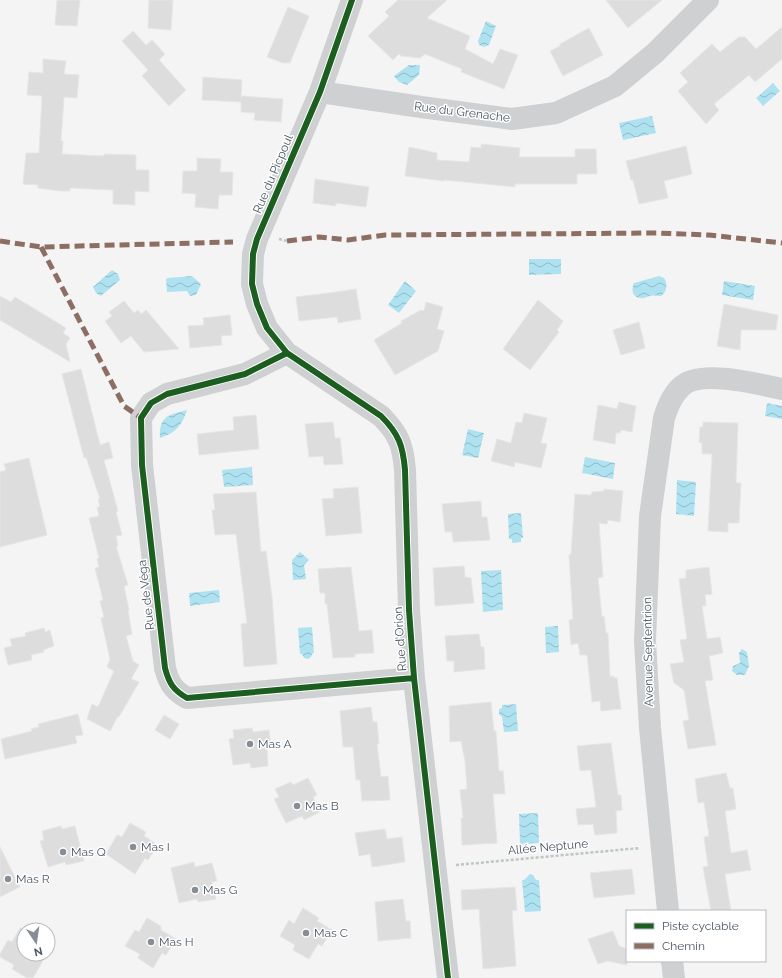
<svg xmlns="http://www.w3.org/2000/svg" width="782" height="978" font-family="Raleway,sans-serif">
  <style>
    .water { fill: url(#water-waves) }
    .building { fill: #ddddde; stroke: #e5e6e7 }
    .lines { fill: none; stroke-linecap: round; stroke-linejoin: round }
    .path { stroke: #bcc7c4; stroke-width: 2.5; stroke-dasharray: 3 2; stroke-linecap: butt }
    .street { stroke: #ced0d2; stroke-width: 22 }
    .quiet { stroke: #8d6e63; stroke-width: 5; stroke-dasharray: 10 5; stroke-linecap: butt }
    .cycleway-casing { stroke: #fff; stroke-width: 8 }
    .cycleway { stroke: #1b5e20; stroke-width: 6 }
    .poi-dot { fill: #868d94; stroke: #fff; stroke-width: 1.5 }
    .labels { text-anchor: middle; dominant-baseline: central; stroke-width: 3; stroke-linejoin: round; paint-order: stroke }
    .street-label { font-size: 12px; fill: #4a5661; stroke: #fff }
    .poi-label { font-size: 12px; fill: #4a5661; stroke: #fff; text-anchor: start }
  </style>
  <defs>
    <pattern id="water-waves" width="16" height="10" patternUnits="userSpaceOnUse"><rect width="16" height="10" fill="#aee2f0"/><path d="M0 5q4-4 8 0t8 0" fill="none" stroke="#90bac6"/></pattern>
  </defs>
  <rect width="100%" height="100%" fill="#f4f4f4"/>
  <path class="water" d="M486 21 496 26 489 45 484 47 479 45 478 41Z
    M409 65H420L419 75 407 85 399 82 394 76Z
    M773 83 780 91 763 106 756 98Z
    M652 116 656 133 623 140 619 123Z
    M529 259H561V274L529 275Z
    M112 270 118 274 120 280 101 296 96 293 93 287Z
    M192 276 201 284 196 295 190 296 187 291 167 292 166 279 168 278Z
    M659 276 664 278C668 284 667 292 661 296 658 296 654 295 651 296 648 296 644 299 641 298 632 298 631 289 634 283Z
    M405 281 416 291 399 313 388 305Z
    M724 281 755 286 753 300 722 295Z
    M767 403 782 406V419L765 416Z
    M187 410C182 425 176 433 160 438 159 416 168 415 187 410Z
    M468 429 484 433 478 458 462 455Z
    M585 457 615 463 613 479 582 473Z
    M252 467 253 485 224 487 222 470Z
    M677 480 696 482 694 516 676 514Z
    M521 513 523 538H521V542L512 543V539H509L508 514Z
    M300 552 309 560 304 565 306 579 293 580 292 560Z
    M501 570 503 610 483 612 481 571Z
    M219 590 220 602 190 606 189 593Z
    M558 626 559 652 546 653 545 627Z
    M312 627 314 653 312 654 311 657 308 659 304 658 302 654H300L298 628Z
    M742 649 747 652 749 666 745 675H737L732 671 733 666 740 663 739 653Z
    M516 704 518 731 504 732 502 717 499 714V709L502 708V705Z
    M538 813 539 843 520 844 519 814Z
    M530 874 533 875 536 880H539L541 911 525 912 522 880H524Z"/>
  <path class="building" d="M57 0H80L77 26 55 25Z
    M149 0H173L171 30 148 28Z
    M398 0H447L427 18 470 36 465 49 493 64 500 49 518 55 504 89 461 72 462 69 425 54 420 58 401 56 399 54 393 60 368 36 389 16 385 12Z
    M606 0H662L628 28Z
    M288 7 309 16 290 63H283L267 57Z
    M782 27V59L755 82 749 75 714 104 719 110 706 124 678 91 688 82 680 73 712 44 720 52 739 37H745L756 49Z
    M589 28 603 55 563 76 550 51 560 46V44Z
    M133 31 146 45 152 40 165 54 159 60 186 90 169 106 142 76 148 70 122 41Z
    M43 59 66 61 64 74 79 75 77 98 64 97 61 141H63L62 154 104 156V154L136 155V170H149V192L135 191V205L113 204V190L70 188V191H60L38 188V185L23 184 26 153H39L42 96 27 95 29 72 43 73Z
    M203 77 242 80 241 98 242 96 283 99 281 122 254 120 255 113 241 112V102L202 100Z
    M481 144 520 148 519 157H575V149H596L597 174H577V184H515V187L444 180V181L405 176 409 147 437 153V160L469 162 471 147 481 148Z
    M686 146 692 174 664 181 668 198 639 204 633 180H631L626 161Z
    M197 158 221 159 220 172H233L232 195H219L218 209 195 207 196 194 182 193 183 171H197Z
    M315 179 369 187 366 207 336 203V206L313 203Z
    M356 289 361 319 338 323 337 317 299 321 296 297 329 293Z
    M0 296 11 302 15 297 66 328 63 333 70 338 66 344 70 362 0 320Z
    M538 300 563 321 557 330 559 332 530 370 503 349Z
    M124 301 134 313 138 310 141 314 146 310 179 349 144 352 131 336 121 343 105 321 112 316 109 312Z
    M426 302 443 307 437 329 444 331 438 351 395 375 374 340 402 323 401 321 421 310 424 311Z
    M724 304 778 315 776 330H741L740 350 717 346Z
    M230 315 232 335 221 336 222 345 190 348 188 326 204 325 203 318Z
    M639 322 645 348 621 355 613 330Z
    M81 369 100 445 109 442 113 458 104 460 118 511 116 512 122 535 116 536 118 546H116L128 585 124 586 129 610H128L132 634 126 636 133 661 139 665 131 679 139 682 119 717 118 716 110 731 87 719 92 704 98 707 114 671 107 667 110 659 101 618 104 617 100 601 103 600 95 568 99 567 97 559 99 558 89 518 99 516 97 507H100L98 499H100L86 457 84 458 62 374Z
    M619 402 636 406 632 432 621 430 620 433H616L615 444 593 440 598 405 617 409Z
    M524 413 547 418 541 443 547 444 541 468 515 462 514 467 491 461 497 439 511 443 516 422 522 423Z
    M256 415 259 449 199 455 197 434 234 430 233 417Z
    M333 422 335 438H340L343 464 324 465 323 456 309 457 305 424Z
    M703 422 738 423 736 483H741L739 523H728V532L708 531 712 454H702V443L699 442 700 427H703Z
    M29 458 47 535 0 547V472L6 470 4 464Z
    M358 487 362 533 326 536 322 499 334 498 333 489Z
    M604 489 623 491 620 522 608 520 607 524 599 523 603 577 598 578 602 617 604 616 606 633H608L610 677 614 676V678H617L621 709 601 711 600 701 592 702 587 655H580L578 643 571 645 569 620 573 619 569 555 571 554 575 494 591 495 592 492 604 491Z
    M256 492 261 552 266 551 272 597 277 664 244 667 241 624 247 623 236 534 215 535 212 510H215L213 494Z
    M481 501 482 517H487L490 540 453 542 452 532H445L442 504Z
    M464 566 465 577 471 578 474 603 435 606 433 568Z
    M351 567 359 631 372 630 374 653 355 654V657L333 658 327 604H325V593H320L318 569Z
    M709 567 712 594 705 595 706 606H702L707 639 720 637 723 653 709 656 713 680 705 681 716 745 688 749 683 721 689 720 684 690 674 683 670 664 684 662 680 640 687 639 679 579 686 578V570Z
    M44 628 45 632 50 630 54 646 43 650 44 652 31 655 32 660 8 665 4 648 12 646 10 639 26 636 25 633Z
    M479 634 481 647H484L485 669 454 672V661H447L445 636Z
    M491 702 494 731H496L499 771H503L505 794H493L497 843 462 845 461 818H463L460 790 467 789 465 761 461 741 450 742 449 706Z
    M371 707 373 722H377L379 744H377L381 777 388 776 390 800 362 801 360 780H356L353 747H343L340 711Z
    M78 714 83 735 75 736 77 743 5 759 1 739 32 731 31 729 39 727 38 724Z
    M164 715 179 724 170 739 155 730Z
    M252 728 253 732 269 730 271 748 267 749 268 766 251 768 250 763 233 765 229 739 234 738 233 730Z
    M611 743 618 795H621L622 810 616 811 617 833 595 835 593 824 578 825 576 809 596 807 591 770 580 771 577 746Z
    M726 773 730 788H733L736 809 725 811 731 853 747 850 751 870 725 874 731 911H711L703 867 708 866 704 837 709 836 704 802 698 803 695 779Z
    M308 778 317 795 313 797 320 812 304 820 302 816 286 823 274 799 279 797 275 789 291 782 293 785Z
    M130 823 146 832 144 836 155 843V849L148 860 145 858 135 874 106 854 117 835 122 837Z
    M61 826 62 829 75 826 84 861 66 865 65 862 48 867 40 841 44 840 42 831Z
    M385 829 387 839 402 837 405 862 372 867 370 854 359 856 355 833Z
    M0 847 20 887 0 897Z
    M194 862 195 867 212 863 217 881 212 882 216 899 198 902 197 899 179 903 171 868Z
    M632 869 635 894 594 898 590 873Z
    M515 887 517 910 512 911 516 966 483 969 479 909 462 910 461 890Z
    M403 899 406 921H410L411 938 378 941 375 902Z
    M303 908 319 918 317 921 332 930 322 946 318 944 309 959 293 950 295 945 280 936 289 920 294 924Z
    M147 918 161 926V930L176 939 166 955 162 953 153 968 138 958 140 954 125 946 135 930 139 932Z
    M20 928 25 930 24 954H47L33 978H27L12 969 14 965 0 957V954L8 940 12 942Z
    M613 931 619 946 627 949V965L608 961 598 964 588 939Z"/>
  <g class="lines">
    <path class="path" d="M279 239 287 241
      M456 865 640 848"/>
    <path class="street" d="M352 0 320 92 257 239 253 254 252 284 257 304 267 328 287 353 381 416C399 434 403 446 405 470L409 610 414 678 448 978
      M320 92 421 107 512 119 556 113 615 86 655 53 708 0
      M287 353 245 374 167 394 151 403 141 418 142 465 165 668C169 683 173 690 187 698L414 678
      M668 911 650 728 645 641 650 516 664 418C668 406 672 395 682 386 701 369 758 384 782 389
      M672 961 674 978"/>
    <path class="quiet" d="M0 241 41 247 233 242
      M287 241 319 237 348 240 385 235 657 233 709 235 782 243
      M41 247 124 406 141 418"/>
    <g class="cycleway-casing">
      <path id="cycleway" d="M352 0 320 92 257 239 253 254 252 284 257 304 267 328 287 353 381 416C399 434 403 446 405 470L409 610 414 678 448 978
        M287 353 245 374 167 394 151 403 141 418 142 465 165 668C169 683 173 690 187 698L414 678"/>
    </g>
    <use href="#cycleway" class="cycleway"/>
  </g>
  <g class="poi-dot">
    <circle cx="250" cy="744" r="4"/>
    <circle cx="297" cy="806" r="4"/>
    <circle cx="133" cy="847" r="4"/>
    <circle cx="63" cy="852" r="4"/>
    <circle cx="8" cy="879" r="4"/>
    <circle cx="195" cy="890" r="4"/>
    <circle cx="306" cy="933" r="4"/>
    <circle cx="151" cy="942" r="4"/>
  </g>
  <g class="labels">
    <g class="street-label">
      <text transform="translate(462 112) rotate(7)">Rue du Grenache</text>
      <text transform="translate(273 174) rotate(-67)">Rue du Picpoul</text>
      <text transform="translate(146 595) rotate(-97)">Rue de Véga</text>
      <text transform="translate(400 639) rotate(-94)">Rue d'Orion</text>
      <text transform="translate(648 652) rotate(-91)">Avenue Septentrion</text>
      <text transform="translate(548 847) rotate(-5)">Allée Neptune</text>
    </g>
    <g class="poi-label">
      <text x="258" y="744">Mas A</text>
      <text x="305" y="806">Mas B</text>
      <text x="141" y="847">Mas I</text>
      <text x="71" y="852">Mas Q</text>
      <text x="16" y="879">Mas R</text>
      <text x="203" y="890">Mas G</text>
      <text x="314" y="933">Mas C</text>
      <text x="159" y="942">Mas H</text>
    </g>
  </g>
  <rect x="626" y="910" width="140" height="52" fill="#ffffff" stroke="#b7bbc0"/>
  <rect x="634" y="923" width="20" height="6" fill="#1b5e20" stroke="#b7bbc0"/>
  <text x="662" y="930" font-size="12" fill="#4a5661">Piste cyclable</text>
  <rect x="634" y="943" width="20" height="6" fill="#8d6e63" stroke="#b7bbc0"/>
  <text x="662" y="950" font-size="12" fill="#4a5661">Chemin</text>
  <g transform="translate(36 942) rotate(167)"><circle r="19" fill="#ffffff" stroke="#b7bbc0"/>
  <path d="M0-3L7 15L0 10L-7 15Z" fill="#868d94"/>
  <text y="-6" font-size="11" font-weight="bold" text-anchor="middle" fill="#4a5661">N</text>
  </g>
</svg>
